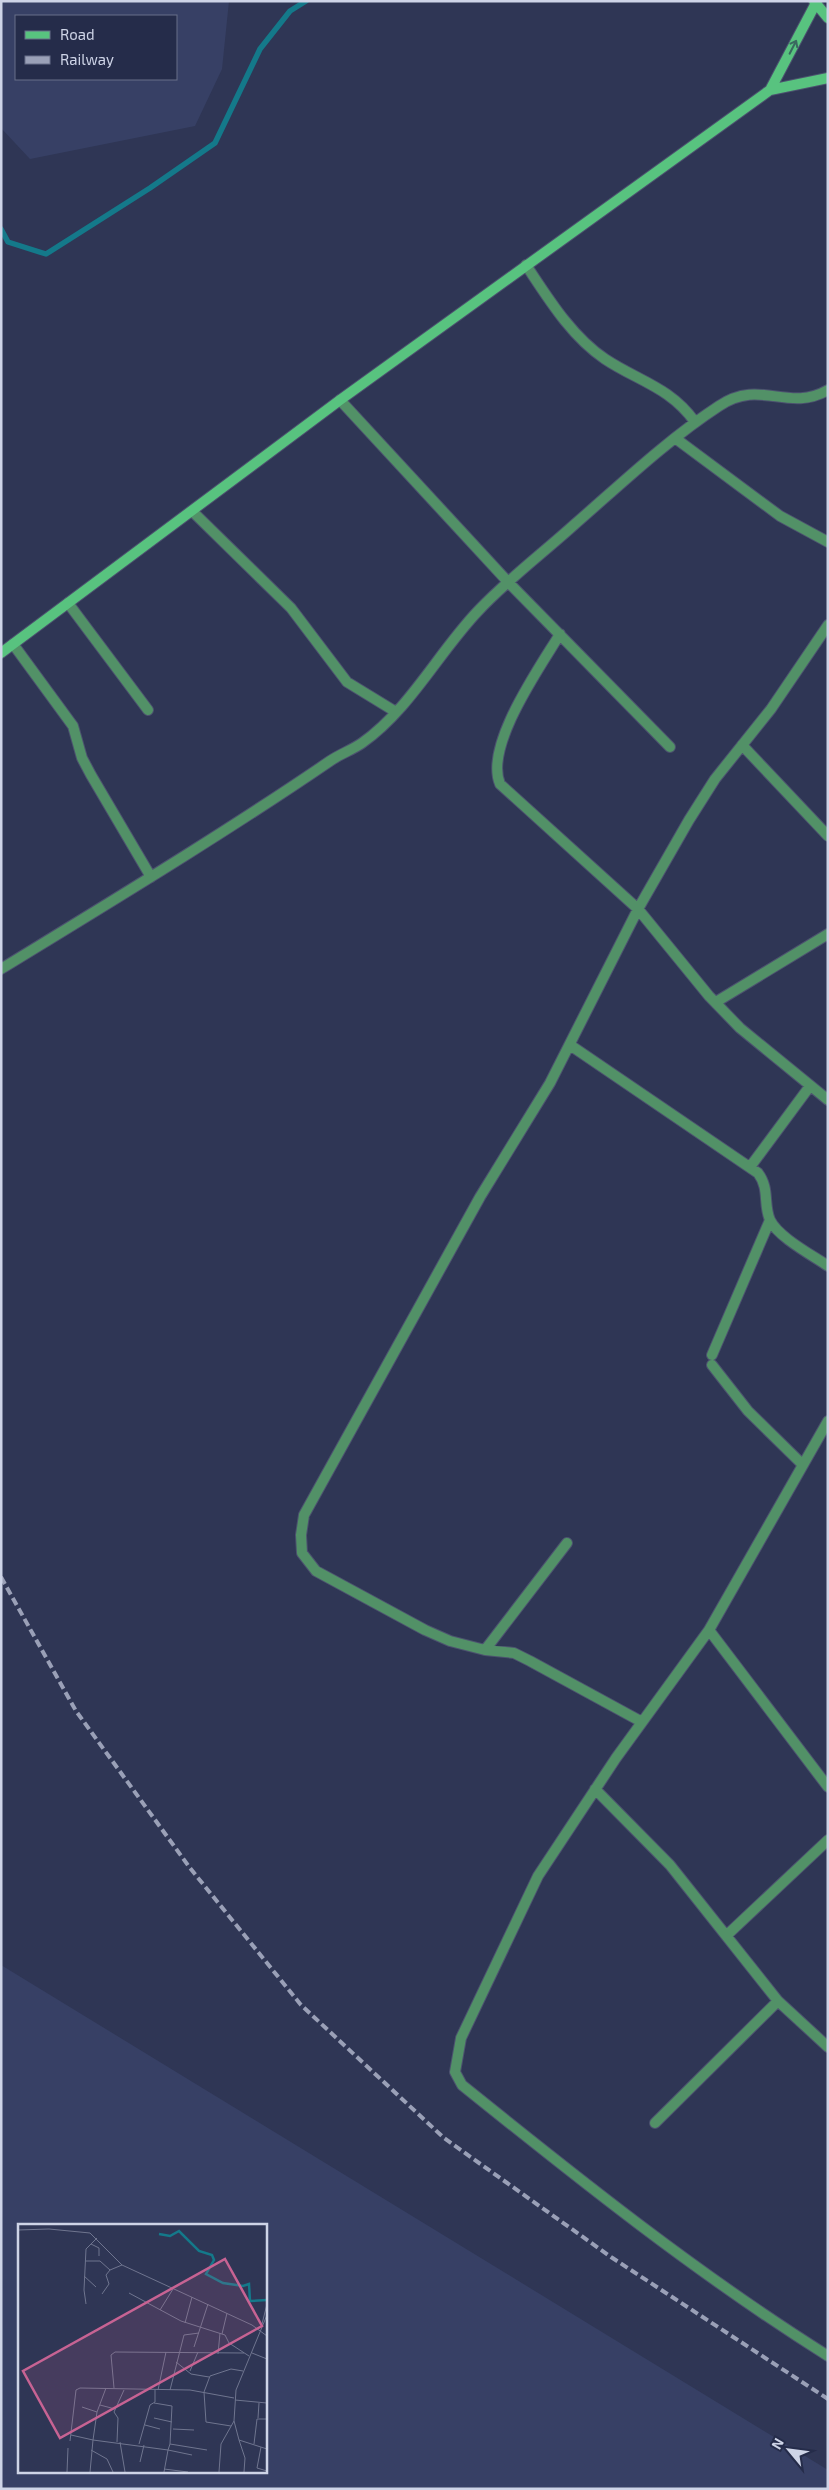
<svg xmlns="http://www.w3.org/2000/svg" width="829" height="2490" font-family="'Exo 2',sans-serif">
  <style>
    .built { fill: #374065; fill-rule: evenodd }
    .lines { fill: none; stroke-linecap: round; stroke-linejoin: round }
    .stream { stroke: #14798a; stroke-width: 5.5 }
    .street-casing { stroke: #4c526f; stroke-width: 12 }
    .secondary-casing { stroke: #4c526f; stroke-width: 12 }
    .street { stroke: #529167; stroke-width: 10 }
    .secondary { stroke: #58c37f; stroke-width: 10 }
    .rail { stroke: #9aa0b7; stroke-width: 4; stroke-dasharray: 8 4; stroke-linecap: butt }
    .oneway { stroke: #39685f }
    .inset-river { fill: none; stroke: #14798a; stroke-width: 2.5 }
    .inset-road { fill: none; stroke: #6f758f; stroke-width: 1 }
    .view { fill: #c76393; fill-opacity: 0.15; stroke: #c76393; stroke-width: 2.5 }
    .inset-edge { fill: none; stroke: #ced4e7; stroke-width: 2.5 }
  </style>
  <rect width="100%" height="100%" fill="#2f3655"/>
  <path class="built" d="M1 1H229L222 69 195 126 30 159 1 128ZM16 16H176V79H16Z
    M1 1965 828 2470V2489H1ZM19 2225H265V2471H19Z"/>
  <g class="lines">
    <path class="stream" d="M1 229 8 242 46 254 150 188 215 143 260 49 290 11 306 1"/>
    <g class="street-casing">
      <path id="street" d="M526 265C548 298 571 336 605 359 638 381 670 387 695 422
        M340 400 509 583 670 747
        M675 438 780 516 828 542
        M192 511 291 608 347 682 396 712
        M68 603 148 710
        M560 634C540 667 484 746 500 784L638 909 709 996 740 1028 828 1100
        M13 644 73 726 82 758 91 775 151 877
        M742 745 828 836
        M1 969C112 901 223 834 330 761 340 754 352 750 362 743 410 709 438 653 478 611 507 580 543 553 575 524 621 484 667 440 719 406 761 378 787 413 828 390
        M716 1002 828 934
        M570 1045 758 1173C770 1189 763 1204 770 1220 778 1237 812 1255 828 1266
        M750 1167 810 1086
        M712 1355 770 1220
        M712 1365 748 1411 802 1464
        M828 1421 709 1630 616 1758 538 1876 461 2038 455 2072 462 2085C580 2180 699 2275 828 2356
        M709 1630 828 1787
        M485 1650 567 1543
        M642 1722 530 1661 514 1653 485 1650 450 1641 425 1630 316 1571 302 1553 301 1535 304 1515 480 1197 550 1083 638 909 689 820 715 779 771 709 828 625
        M595 1789 670 1865 778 2001 828 2047
        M727 1935 828 1840
        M655 2123 778 2001"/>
    </g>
    <g class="secondary-casing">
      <path id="secondary" d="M814 1 828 18
        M770 90 817 1
        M1 653 340 400 770 90 828 78"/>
    </g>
    <use href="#street" class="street"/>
    <use href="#secondary" class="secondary"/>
    <path class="rail" d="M1 1577 76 1711 190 1868 301 2005 444 2138 611 2257 828 2399"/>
  </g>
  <defs><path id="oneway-shaft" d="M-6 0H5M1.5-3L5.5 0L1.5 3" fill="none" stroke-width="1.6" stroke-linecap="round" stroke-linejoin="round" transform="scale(1.25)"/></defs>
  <use class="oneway" href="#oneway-shaft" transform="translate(793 47) rotate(-63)"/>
  <g transform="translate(18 2224)">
    <rect width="249" height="249" fill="#2f3655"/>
    <path class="inset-river" d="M141 10 152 12 161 7 181 27 194 31 196 36 188 50 205 59 225 62 231 60 232 77 249 76"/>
    <path class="inset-road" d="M0 6 31 5 72 9 104 41 234 101 249 112M73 20 81 24V32M67 37H82L92 46 104 41M66 52 78 63M111 69 163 97 207 111 211 119 231 132M84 70 91 60 88 51 92 46M68 80 66 66 68 25 79 14M142 86 155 65M167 99 174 73M244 100 249 80M204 110 209 89M176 123 190 80M234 129 249 135M200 130 202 109M158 138 173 150 191 153M172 147 180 128M88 164 79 188 75 216 150 226 152 220 189 226M96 164 93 131 97 128 226 129M140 166 148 128M152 166 166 111 181 109M217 176 249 179M136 179 154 182 152 220M82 181 97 185M64 183 79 188M136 194 154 198M240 194 241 179M216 197 221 216 249 225M127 201 142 205M213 202 188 198 186 168 192 152 213 145 225 147M155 205 176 206M53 211 75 216 72 248M221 216 227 234 226 248M52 217 58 166 62 164 172 166 216 174M99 218 100 194 96 188 106 166M102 218 107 248M121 220 132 181 137 178V166M236 220 239 195H249M243 223 239 244 249 247M73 226 89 235 95 248M122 238 126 221M146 245 170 248M49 248 50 224M146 248 150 226 174 231M201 248 203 220 216 197 218 166 249 91"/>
    <path class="view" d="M207 35 244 102 42 214 5 147Z"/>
    <rect width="249" height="249" class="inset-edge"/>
  </g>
  <rect width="829" height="2490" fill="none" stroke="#ced4e7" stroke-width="5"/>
  <rect x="15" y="15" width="162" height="65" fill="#252c4a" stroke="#696f89"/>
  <rect x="25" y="31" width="25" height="8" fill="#58c37f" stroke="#696f89"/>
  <text x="60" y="40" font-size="15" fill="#ced4e7">Road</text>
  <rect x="25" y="56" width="25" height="8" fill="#9aa0b7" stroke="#696f89"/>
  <text x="60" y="65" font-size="15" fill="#ced4e7">Railway</text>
  <g transform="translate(789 2450) rotate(299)" stroke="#252c4a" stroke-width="4" paint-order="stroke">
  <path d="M0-4L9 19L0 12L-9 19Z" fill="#ced4e7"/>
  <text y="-8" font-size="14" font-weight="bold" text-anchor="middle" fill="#ced4e7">N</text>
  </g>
</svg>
